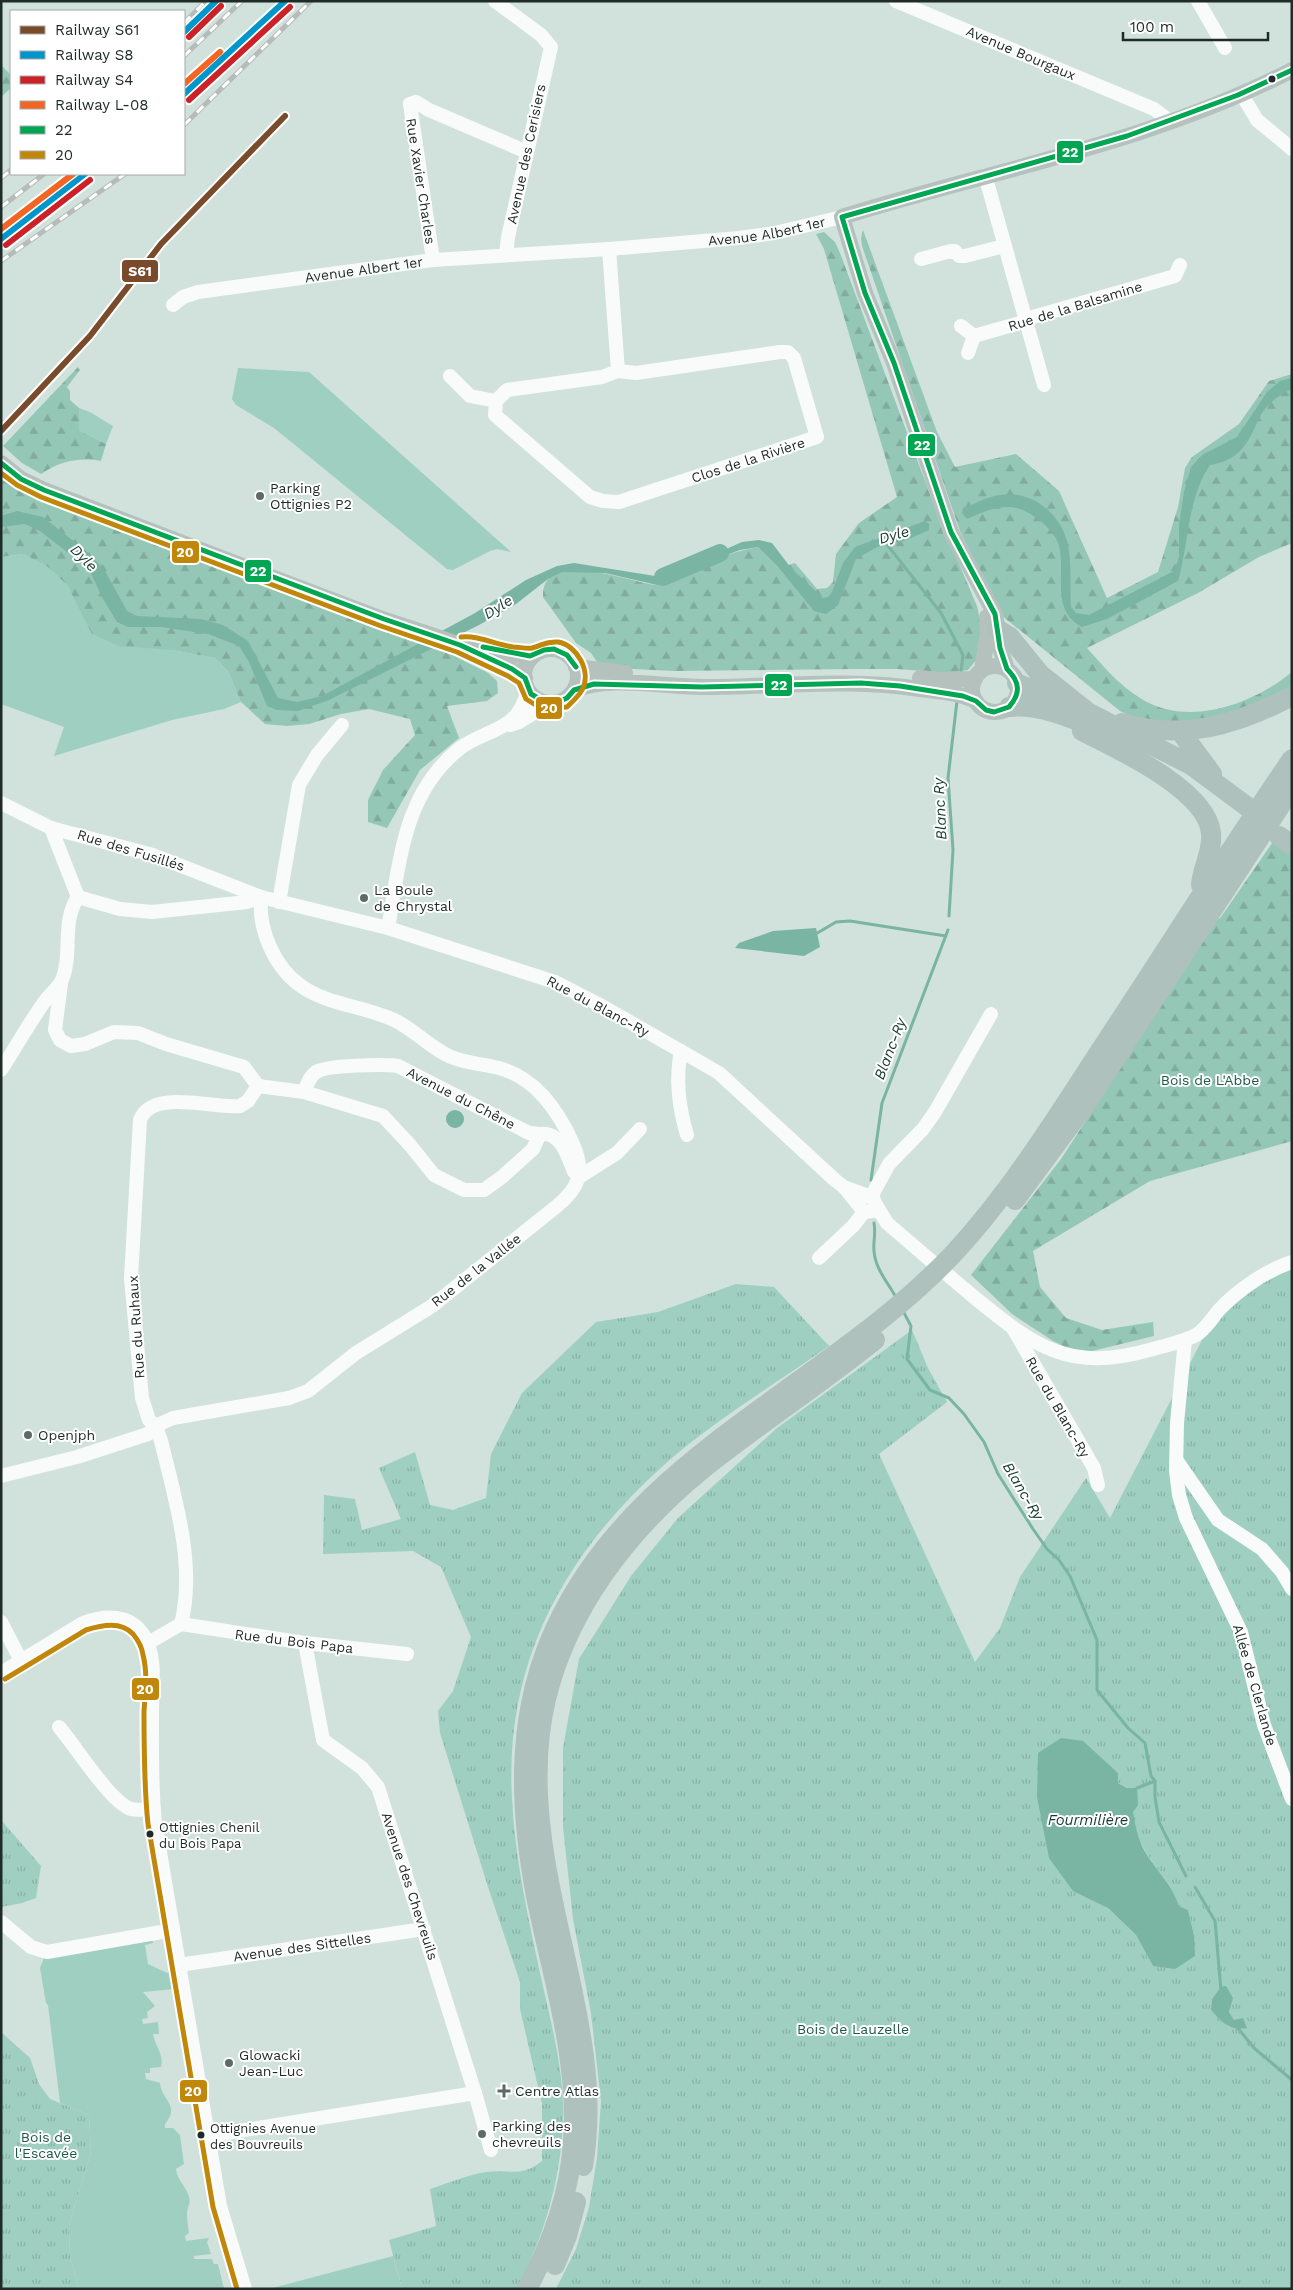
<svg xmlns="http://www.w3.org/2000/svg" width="1293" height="2290" font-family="'Work Sans',sans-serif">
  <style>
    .green { fill: #9fcfc0 }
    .forest { fill: url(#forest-firs) }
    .park { fill: url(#park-tufts); fill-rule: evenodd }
    .water { fill: #7ab4a2 }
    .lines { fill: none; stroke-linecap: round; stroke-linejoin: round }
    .stream { stroke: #7ab4a2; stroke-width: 3 }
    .river { stroke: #7ab4a2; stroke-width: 18 }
    .minor { stroke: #f8fbfa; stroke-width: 14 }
    .major { stroke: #b4c1bd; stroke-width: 16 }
    .highway { stroke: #afc1bc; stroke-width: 20 }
    .rail-casing { stroke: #b7bcba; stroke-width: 5 }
    .rail { stroke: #fff; stroke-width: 3; stroke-dasharray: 9; stroke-linecap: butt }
    .bus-1-casing { stroke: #fff; stroke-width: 9 }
    .bus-2-casing { stroke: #fff; stroke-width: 9 }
    .bus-1 { stroke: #00a651; stroke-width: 5 }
    .bus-2 { stroke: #c1870a; stroke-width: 5 }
    .rail-1-casing { stroke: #fff; stroke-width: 10 }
    .rail-2-casing { stroke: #fff; stroke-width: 10 }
    .rail-3-casing { stroke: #fff; stroke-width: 10 }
    .rail-4-casing { stroke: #fff; stroke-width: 10 }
    .rail-1 { stroke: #7a4b2a; stroke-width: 6 }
    .rail-2 { stroke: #0096cb; stroke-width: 6 }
    .rail-3 { stroke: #cb2127; stroke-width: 6 }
    .rail-4 { stroke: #f26522; stroke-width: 6 }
    .bus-dot { fill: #1f2b27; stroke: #fff; stroke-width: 2 }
    .poi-dot { fill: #5d6b66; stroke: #fff; stroke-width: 2 }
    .labels { text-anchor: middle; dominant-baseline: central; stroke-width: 4; stroke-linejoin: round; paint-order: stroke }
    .bus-label { font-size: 13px; fill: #1f2b27; stroke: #fff; text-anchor: start }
    .street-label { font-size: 14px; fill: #1f2b27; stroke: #fff }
    .poi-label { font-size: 14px; fill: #1f2b27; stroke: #fff; text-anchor: start }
    .park-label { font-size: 14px; fill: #1c5949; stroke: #fff }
    .water-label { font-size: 15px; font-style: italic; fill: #173b30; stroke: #fff }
    .line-badge { stroke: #fff; stroke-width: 2 }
    .badge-label { font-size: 14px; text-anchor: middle; font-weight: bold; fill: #fff }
  </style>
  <defs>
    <pattern id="forest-firs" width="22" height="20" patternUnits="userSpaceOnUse" patternTransform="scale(1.25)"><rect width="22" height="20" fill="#95c7b7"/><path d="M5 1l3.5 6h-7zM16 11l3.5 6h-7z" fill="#80ab9d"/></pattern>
    <pattern id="park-tufts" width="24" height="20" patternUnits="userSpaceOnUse" patternTransform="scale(1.25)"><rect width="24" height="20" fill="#9fcfc0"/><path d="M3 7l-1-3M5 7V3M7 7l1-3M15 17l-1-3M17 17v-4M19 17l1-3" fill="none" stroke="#88b2a5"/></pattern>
  </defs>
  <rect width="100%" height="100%" fill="#d0e2db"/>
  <path class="green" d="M238 368 309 372 511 552 497 549 490 551 453 570 447 569 274 428 236 405 232 399Z
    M79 408 90 412 113 426 106 444 79 430Z
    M23 554 48 567 67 585 76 602 172 650 215 658 228 671 241 702 224 709 172 720 54 756 64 727 1 704V557Z
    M152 1939 153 1943 145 1945 148 1964 167 1973 173 1972 176 1989 143 1992 155 2006 147 2012 148 2018 142 2019 143 2024 158 2022 159 2034H153C155 2046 164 2054 161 2067L150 2068V2073H145L146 2079 160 2083C161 2100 181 2105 165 2124V2128H173L180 2135 184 2164 176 2169C177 2180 186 2186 189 2197 191 2204 187 2207 187 2213 187 2219 188 2227 189 2233L185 2236 186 2241 209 2238 207 2242 211 2254 194 2256V2259H212L214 2264H218L224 2289H79L70 2256 69 2225 91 2152 89 2115 60 2103 48 2005 46 2003 40 1968 44 1958Z
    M393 2256 402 2289H269Z"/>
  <path class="forest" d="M1 65 11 75V88L1 97Z
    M863 230 937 432 955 467 1016 454 1059 491 1107 598 1158 572 1178 507 1185 468 1192 457 1239 424 1269 381 1292 374V543L1259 557 1198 593 1087 648C1103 666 1119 685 1140 698 1187 728 1252 705 1292 672V687L1230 717 1169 723 1131 716 1120 711 1001 615 960 531 862 246 861 238Z
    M824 232 835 242 840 253 934 505 977 606 982 629 977 659 968 670 950 673 897 669H856L673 671 633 669 597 662 591 653 576 643 543 597C541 547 630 582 655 585 663 586 701 566 711 561 727 554 742 550 758 547L779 568 795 563 817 589 827 588 833 582 836 554 859 523 897 497 824 249 816 234Z
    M78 367 80 370 67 387 70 391V400L79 408V430L106 444 101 461C78 457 61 461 41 474L22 463 3 446Z
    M1 472 421 639 488 673 497 681 498 693 487 701 447 706 459 738 420 770 387 828 368 822V800L383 770 415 735 410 719 369 709 341 714 309 724 287 726 265 724 241 702 228 671 215 658 172 650 119 646 92 634 67 585 48 567 23 554 1 557Z
    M1275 839 1292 850V1141L1150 1181 1033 1251 1040 1287 1066 1318 1102 1330 1153 1322 1154 1336 1080 1354 1053 1341 1012 1314 971 1275 1061 1159 1213 924 1221 917Z"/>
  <path class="park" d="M1280 1268H1292V2289H556L576 2249 589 2207 597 2158 601 2101 591 2013 573 1919 563 1827V1748L579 1659 631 1576 678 1518 777 1428 912 1330 928 1368 947 1402 879 1454 975 1662 1000 1628 1020 1577 1086 1478 1110 1518 1202 1340 1236 1298ZM1110 1767 1118 1773 1117 1782 1127 1788C1132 1808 1134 1831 1144 1849 1155 1869 1173 1884 1179 1906L1188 1910 1194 1935 1153 1966 1136 1935 1108 1908ZM1215 1995 1230 2004 1229 2012 1234 2020 1229 2027 1211 2010 1212 1999Z
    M736 1284 774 1287 829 1346C774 1385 715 1420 665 1464 565 1553 504 1662 512 1799 515 1861 529 1921 542 1982 551 2022 562 2064 563 2106 564 2169 546 2233 517 2289H402L389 2240 436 2226 430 2189C448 2183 468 2175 486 2172 510 2169 521 2178 542 2161V2104L520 2009V1982L489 1890 440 1733 438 1711 453 1691 471 1637 441 1567 413 1551 323 1554 324 1495 355 1499 362 1530 401 1519 379 1468 415 1452 430 1505 453 1510 486 1498 491 1454 522 1393 596 1322 658 1312Z
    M1 1820 41 1866 36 1898 22 1903 1 1907Z
    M1 2032 30 2058 39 2084 50 2099 89 2115 91 2152 69 2225 70 2256 79 2289H1Z"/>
  <path class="water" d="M1292 378V389C1281 394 1272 400 1264 410 1260 415 1258 421 1255 427 1245 449 1235 461 1210 465 1187 499 1189 543 1178 581L1107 619 1082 627C1050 610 1066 575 1059 546 1056 530 1028 508 1011 507 995 506 981 513 967 519L962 513 963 508C975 504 988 496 1000 495 1031 490 1059 512 1067 541 1072 558 1070 588 1071 607L1076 613 1089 615 1174 571 1179 557V525L1184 492 1191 467 1202 455 1237 437 1267 392 1280 381Z
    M17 511 43 517 86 551 104 569 127 611 137 616 201 619 223 625 248 641 278 698 297 702 322 696 475 613 526 580 557 566 574 563 655 576 672 573 742 542 759 540 772 543 791 568 823 598 828 597 832 592 843 563 855 547 925 521 929 524V530L904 541 879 546 856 559 838 605 826 614 814 611 779 568 758 547 740 550 712 560 671 582 657 585 605 573 562 572 548 579 516 604 479 625 329 700 298 711 277 710 267 706 249 662 239 646 208 634 161 627H128L117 622 102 597 89 569 40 531 25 524 1 527V516Z
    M816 928 820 947 804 956 735 948 739 943 773 931Z
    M446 1119a9 9 0 1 1 18 0a9 9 0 1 1-18 0Z
    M1061 1738 1083 1741 1118 1773V1783L1127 1788H1137L1138 1805 1133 1812C1135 1825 1138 1838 1144 1850 1155 1869 1173 1885 1179 1906L1188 1910 1194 1935 1195 1956 1175 1969 1153 1966 1136 1935 1108 1908 1073 1891 1049 1858 1037 1797 1038 1753Z
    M1226 1986 1233 1998 1229 2012 1234 2020 1243 2018 1247 2028C1229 2031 1222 2022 1211 2010L1212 1999 1221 1987Z"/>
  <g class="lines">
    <path class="stream" d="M885 542 941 613 963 655 961 671
      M949 916 953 850 948 778 957 701
      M814 935 836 922 850 921 946 936
      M871 1180 882 1103 948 930
      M874 1223C876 1235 873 1241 874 1251 875 1269 889 1284 897 1299
      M903 1311 911 1326 907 1359 930 1390 949 1398 964 1414 984 1442 998 1474 1033 1529 1047 1549 1059 1560 1070 1576 1097 1640V1690L1128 1728 1145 1743 1151 1776 1155 1781V1797L1159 1822 1186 1876
      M1137 1788 1155 1781
      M1195 1887 1215 1921 1221 1991
      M1237 2027 1254 2048 1292 2080"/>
    <path class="river" d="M663 577 720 553"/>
    <g class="minor">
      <path d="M495 1 541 35 551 47 508 237 506 255"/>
      <path d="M896 1 1154 109 1171 122"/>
      <path d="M1198 1 1225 48"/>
      <path d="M1242 95 1257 120 1292 149"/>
      <path d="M985 175 1044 385"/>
      <path d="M609 249 618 371 602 377 507 390 496 401 495 415 590 497 603 501 619 502 817 437 794 358 788 352H780L636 373 618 371"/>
      <path d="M921 259 951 251H955L959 256H965L1004 246"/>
      <path d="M433 260 410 104 416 102 429 110 527 152"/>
      <path id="s1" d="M173 305 183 297 198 292 433 260 609 249 739 238 775 233 842 217"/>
      <path d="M961 326 974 336 1020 323 1026 319 1175 276 1180 265"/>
      <path d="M968 353 974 336"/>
      <path d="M450 376 470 396 496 401"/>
      <path d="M510 725 519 722 550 703"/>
      <path d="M1 803 51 828 153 855 261 897 388 928 555 982 602 1006 719 1073 836 1181 844 1187 866 1195"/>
      <path d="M51 828 78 897"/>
      <path d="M78 897 120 909 152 912 247 902 261 897"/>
      <path d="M279 902 299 785 317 755 342 725"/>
      <path d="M388 928C400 862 403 794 459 749 476 735 504 731 517 714 523 707 525 698 529 690"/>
      <path d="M61 983 55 1030 60 1040 71 1046 85 1044 114 1032 138 1033 166 1044 244 1067 258 1086 248 1101 240 1106C212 1109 152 1088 140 1120L131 1278 142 1398 149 1420 156 1426 161 1441C175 1498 196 1566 181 1624L148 1643"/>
      <path d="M681 1051C675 1080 679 1108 687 1135"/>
      <path d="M1 1070C16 1047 29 1023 45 1001 50 994 59 987 62 980 73 953 61 922 78 897"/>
      <path d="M258 1086 304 1092C307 1085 309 1077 316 1072 327 1065 384 1064 398 1066L529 1133 540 1134 533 1149 502 1177 484 1190H464L434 1175 410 1145 383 1116 304 1092"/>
      <path d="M540 1134C561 1131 568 1157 574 1172"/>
      <path d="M579 1177 617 1153 640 1129"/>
      <path d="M844 1187 864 1212 873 1211 876 1205 873 1198 867 1195 862 1197 858 1204"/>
      <path d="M871 1197 889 1164 923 1129 935 1112 991 1014"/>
      <path d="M876 1205 887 1223C916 1248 945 1273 974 1297 1036 1348 1070 1373 1153 1349 1167 1345 1183 1342 1196 1335 1206 1329 1212 1318 1219 1310 1238 1290 1265 1271 1292 1262"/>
      <path d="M819 1258 853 1226 864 1212"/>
      <path d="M1014 1330 1094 1468 1098 1485"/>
      <path d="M1185 1340 1177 1423 1176 1471 1179 1495 1186 1518 1241 1632 1264 1725 1292 1799"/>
      <path d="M1177 1461 1218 1520 1262 1549 1282 1572 1292 1589"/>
      <path d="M1 1476 77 1457 148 1434 160 1424 173 1418 289 1398 308 1391 356 1353 432 1306 557 1206C580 1187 585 1172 573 1144 558 1110 536 1078 499 1068 483 1064 466 1063 451 1057 430 1048 414 1029 394 1020 364 1006 328 1005 301 986 274 967 258 929 261 897"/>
      <path d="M1 1622 18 1655"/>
      <path d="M181 1624 305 1643 407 1654"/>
      <path d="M305 1643 323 1740 362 1768 378 1787 475 2093 491 2150"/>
      <path d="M1 1673 83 1623C105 1615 130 1613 144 1636 157 1657 152 1689 152 1712 152 1749 151 1786 155 1823L220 2206 245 2289"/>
      <path d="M59 1727C75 1745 110 1802 131 1809 137 1811 147 1809 154 1809"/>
      <path d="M1 1922 31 1947 47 1952 173 1930"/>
      <path d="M179 1965 424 1929"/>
      <path d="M208 2136 475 2093"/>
    </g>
    <path class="major" d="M1 463 21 479 44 490C154 533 264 574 374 616 424 634 482 647 525 678
      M486 648 509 654 533 656
      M524 676a27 27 0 1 1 54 0a27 27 0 1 1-54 0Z
      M972 689a23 23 0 1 1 46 0a23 23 0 1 1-46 0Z
      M576 667 625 673
      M1007 669 1000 648 995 614 951 532 894 363 865 293 842 217C992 170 1151 143 1292 70
      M982 670 988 631 987 617
      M920 678 938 680 975 679
      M574 690C611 675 663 687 703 687 775 687 848 678 920 689 939 691 958 693 976 701"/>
    <path class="highway" d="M997 629 1010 637 1040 674 1089 713 1191 765 1249 808
      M1017 683 1068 706
      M1009 707C1040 704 1072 718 1101 730
      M1122 723C1184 741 1236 725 1292 696
      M1082 731C1118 749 1207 790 1211 833 1213 852 1202 867 1201 885
      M1180 731 1212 774
      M1279 836 1292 845
      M1015 1200 1085 1105 1292 788
      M583 2166C599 2074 569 1982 551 1892 538 1829 531 1762 546 1699 568 1608 628 1531 699 1472 756 1426 818 1386 875 1340
      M555 2265 567 2236 576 2202
      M527 2289C552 2243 570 2193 573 2141 579 2057 552 1977 536 1896 520 1811 516 1724 549 1643 624 1458 826 1390 955 1252 1011 1191 1055 1120 1100 1051 1164 954 1226 855 1292 759"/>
    <g class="rail-casing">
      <path id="rail" d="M184 23 206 1
        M184 56 242 1
        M184 125 311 1
        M1 178 11 170
        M1 207 44 174
        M1 261 125 174"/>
    </g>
    <use href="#rail" class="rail"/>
    <g class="bus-1-casing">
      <path id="bus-1" d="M842 217 865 293 894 363 951 532 995 614 1000 648 1007 669
        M842 217 1127 136 1238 95 1292 70
        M1 463 21 479 44 490 384 619 460 645 512 669 525 678 531 694 545 702 560 701 567 698 574 690 594 684 702 687 861 683 900 686 963 696 976 701 986 710 994 712 1009 707C1021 693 1020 682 1007 669
        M483 647 530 656 544 650 554 649 567 655 576 667"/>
    </g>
    <g class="bus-2-casing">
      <path id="bus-2" d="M1 473 17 485 41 497 381 626 457 652 508 676 519 683 526 699 542 709 567 707C572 702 579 696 582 690 592 672 577 645 558 642 545 641 544 645 532 648 527 649 519 647 513 647 496 645 479 635 461 637
        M5 1679 86 1630C102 1625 121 1621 133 1634 138 1640 142 1647 143 1655 148 1674 145 1693 144 1712 144 1750 144 1787 148 1824L213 2207 237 2289"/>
    </g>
    <use href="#bus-1" class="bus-1"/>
    <use href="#bus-2" class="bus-2"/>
    <g class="rail-1-casing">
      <path id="rail-1" d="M1 431 90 336 161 244 285 116"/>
    </g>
    <g class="rail-2-casing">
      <path id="rail-2" d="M184 32 216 1
        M184 94 285 1
        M1 239 85 174"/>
    </g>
    <g class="rail-3-casing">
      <path id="rail-3" d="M189 37 221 6
        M189 100 290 7
        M6 245 90 180"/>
    </g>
    <g class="rail-4-casing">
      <path id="rail-4" d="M184 84 220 52
        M1 229 73 174"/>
    </g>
    <use href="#rail-1" class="rail-1"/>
    <use href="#rail-2" class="rail-2"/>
    <use href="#rail-3" class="rail-3"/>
    <use href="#rail-4" class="rail-4"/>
  </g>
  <g class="bus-dot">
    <circle cx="1272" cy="79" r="4.5"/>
    <circle cx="150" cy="1834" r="4.5"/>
    <circle cx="201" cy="2135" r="4.5"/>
  </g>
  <g class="poi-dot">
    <circle cx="260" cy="496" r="5"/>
    <circle cx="364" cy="898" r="5"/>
    <circle cx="28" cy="1435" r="5"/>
    <circle cx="229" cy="2063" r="5"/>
    <path d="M501.5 2083.5h5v5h5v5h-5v5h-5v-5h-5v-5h5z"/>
    <circle cx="482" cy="2134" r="5"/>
  </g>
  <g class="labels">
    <g class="bus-label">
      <text x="159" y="1827">Ottignies Chenil<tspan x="159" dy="16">du Bois Papa</tspan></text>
      <text x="210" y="2128">Ottignies Avenue<tspan x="210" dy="16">des Bouvreuils</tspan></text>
    </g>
    <g class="street-label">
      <text transform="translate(1021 53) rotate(23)">Avenue Bourgaux</text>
      <text transform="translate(526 154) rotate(-78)">Avenue des Cerisiers</text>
      <text transform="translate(421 181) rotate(81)">Rue Xavier Charles</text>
      <text stroke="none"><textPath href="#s1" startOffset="601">Avenue Albert 1er</textPath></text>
      <text stroke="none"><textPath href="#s1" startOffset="196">Avenue Albert 1er</textPath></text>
      <text transform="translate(1075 306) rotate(-17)">Rue de la Balsamine</text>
      <text transform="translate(748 460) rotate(-18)">Clos de la Rivière</text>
      <text transform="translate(131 850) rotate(17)">Rue des Fusillés</text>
      <text transform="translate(598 1006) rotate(28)">Rue du Blanc-Ry</text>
      <text transform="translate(461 1098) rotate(27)">Avenue du Chêne</text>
      <text transform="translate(476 1270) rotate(-38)">Rue de la Vallée</text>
      <text transform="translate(136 1327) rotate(-94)">Rue du Ruhaux</text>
      <text transform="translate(1058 1407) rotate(60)">Rue du Blanc-Ry</text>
      <text transform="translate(294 1641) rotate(7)">Rue du Bois Papa</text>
      <text transform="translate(1255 1685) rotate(74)">Allée de Clerlande</text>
      <text transform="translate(410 1886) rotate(72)">Avenue des Chevreuils</text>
      <text transform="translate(302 1947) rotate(-8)">Avenue des Sittelles</text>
    </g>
    <g class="poi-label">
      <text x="270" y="488">Parking<tspan x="270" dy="16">Ottignies P2</tspan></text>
      <text x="374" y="890">La Boule<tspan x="374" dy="16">de Chrystal</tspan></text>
      <text x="38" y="1435">Openjph</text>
      <text x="239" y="2055">Glowacki<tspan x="239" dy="16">Jean-Luc</tspan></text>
      <text x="515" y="2091">Centre Atlas</text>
      <text x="492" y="2126">Parking des<tspan x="492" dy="16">chevreuils</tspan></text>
    </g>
    <g class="park-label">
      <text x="1210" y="1080">Bois de L'Abbe</text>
      <text x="853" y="2029">Bois de Lauzelle</text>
      <text x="46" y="2137">Bois de<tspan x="46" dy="16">l'Escavée</tspan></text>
    </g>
    <g class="water-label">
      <text transform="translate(894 535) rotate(-16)">Dyle</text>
      <text transform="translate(84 558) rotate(45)">Dyle</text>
      <text transform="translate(498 607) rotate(-32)">Dyle</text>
      <text transform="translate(940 809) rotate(-93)">Blanc Ry</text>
      <text transform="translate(890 1049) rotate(-69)">Blanc-Ry</text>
      <text transform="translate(1023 1491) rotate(59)">Blanc-Ry</text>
      <text x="1088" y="1820">Fourmilière</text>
    </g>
  </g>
  <g class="line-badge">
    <rect x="1056" y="140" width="28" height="24" rx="5" fill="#00a651"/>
    <rect x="121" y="259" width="38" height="24" rx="5" fill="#7a4b2a"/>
    <rect x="907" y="433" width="29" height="24" rx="5" fill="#00a651"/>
    <rect x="171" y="540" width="29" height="24" rx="5" fill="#c1870a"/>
    <rect x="244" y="559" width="28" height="24" rx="5" fill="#00a651"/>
    <rect x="764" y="673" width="29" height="24" rx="5" fill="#00a651"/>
    <rect x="535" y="696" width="28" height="24" rx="5" fill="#c1870a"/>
    <rect x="131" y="1677" width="29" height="24" rx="5" fill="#c1870a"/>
    <rect x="179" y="2079" width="29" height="24" rx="5" fill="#c1870a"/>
  </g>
  <g class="badge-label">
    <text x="1070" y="157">22</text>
    <text x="140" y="276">S61</text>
    <text x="922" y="450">22</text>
    <text x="185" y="557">20</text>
    <text x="258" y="576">22</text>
    <text x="779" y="690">22</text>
    <text x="549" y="713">20</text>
    <text x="145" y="1694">20</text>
    <text x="193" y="2096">20</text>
  </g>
  <rect width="1293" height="2290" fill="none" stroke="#1f2b27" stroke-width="5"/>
  <rect x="10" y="10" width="175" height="165" fill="#ffffff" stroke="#a5aaa9"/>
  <rect x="20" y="26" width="25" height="8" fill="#7a4b2a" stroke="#a5aaa9"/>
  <text x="55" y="35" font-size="15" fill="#1f2b27">Railway S61</text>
  <rect x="20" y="51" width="25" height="8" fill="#0096cb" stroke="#a5aaa9"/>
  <text x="55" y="60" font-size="15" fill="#1f2b27">Railway S8</text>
  <rect x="20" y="76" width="25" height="8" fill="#cb2127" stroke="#a5aaa9"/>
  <text x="55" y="85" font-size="15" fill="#1f2b27">Railway S4</text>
  <rect x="20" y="101" width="25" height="8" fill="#f26522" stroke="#a5aaa9"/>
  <text x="55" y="110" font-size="15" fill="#1f2b27">Railway L-08</text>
  <rect x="20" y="126" width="25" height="8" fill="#00a651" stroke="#a5aaa9"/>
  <text x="55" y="135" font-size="15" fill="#1f2b27">22</text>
  <rect x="20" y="151" width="25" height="8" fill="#c1870a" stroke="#a5aaa9"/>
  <text x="55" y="160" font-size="15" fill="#1f2b27">20</text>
  <path d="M1123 32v8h145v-8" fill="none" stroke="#1f2b27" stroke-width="2.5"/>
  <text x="1130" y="32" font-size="15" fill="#1f2b27" stroke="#ffffff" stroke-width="4" paint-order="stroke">100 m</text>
</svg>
